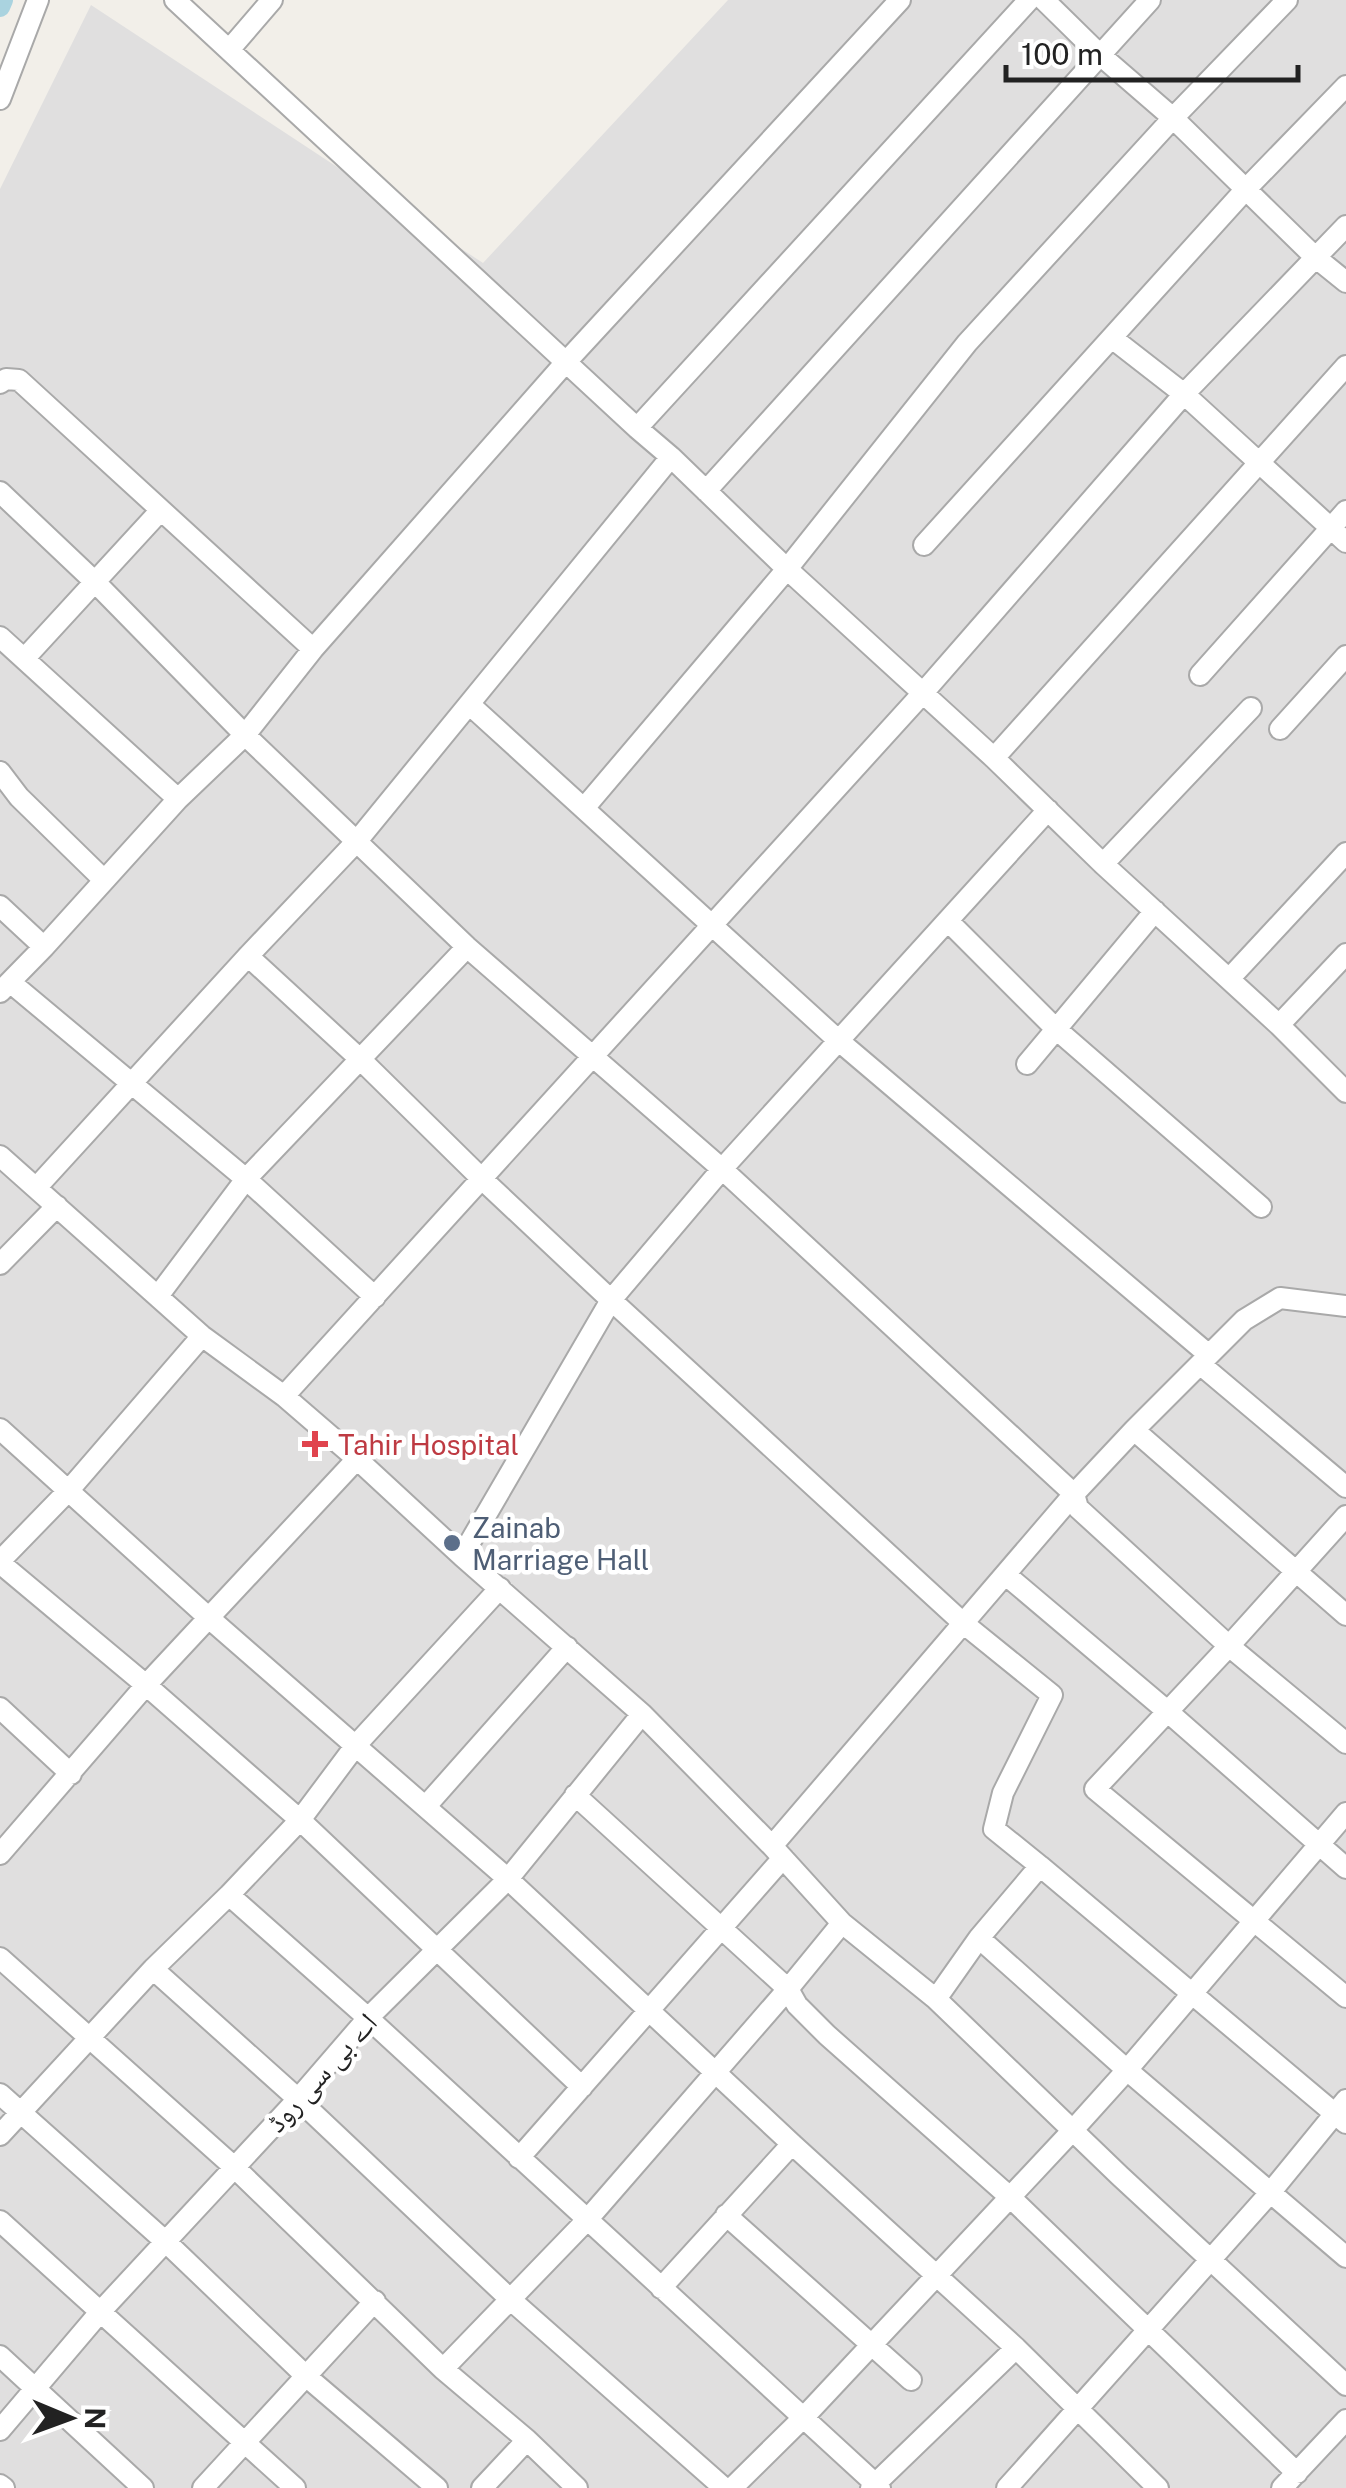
<svg xmlns="http://www.w3.org/2000/svg" width="1346" height="2488" font-family="'Public Sans','Noto Naskh Arabic',sans-serif">
  <style>
    .residential { fill: #e0dfdf }
    .lines { fill: none; stroke-linecap: round; stroke-linejoin: round }
    .canal { stroke: #aad3df; stroke-width: 20 }
    .minor-casing { stroke: #a9a9a9; stroke-width: 24 }
    .minor { stroke: #fff; stroke-width: 20 }
    .health-dot { fill: #e0444e; stroke: #fff; stroke-width: 4 }
    .service-dot { fill: #5c6f8a; stroke: #fff; stroke-width: 4 }
    .labels { text-anchor: middle; dominant-baseline: central; stroke-width: 9; stroke-linejoin: round; paint-order: stroke }
    .health-label { font-size: 28px; fill: #be3a42; stroke: #fff; text-anchor: start }
    .service-label { font-size: 28px; fill: #4e5e75; stroke: #fff; text-anchor: start }
    .street-label { font-size: 28px; fill: #222; stroke: #fff }
  </style>
  <rect width="100%" height="100%" fill="#f2efe9"/>
  <path class="residential" d="M728 0H1346V2488H0V189L91 5 483 263Z"/>
  <g class="lines">
    <path class="canal" d="M0 7 3 0"/>
    <g class="minor-casing">
      <path id="minor" d="M175 0 637 428 671 457 787 569 994 758 1103 864 1279 1025 1346 1092
        M1044 0 1099 54 1173 118 1315 257 1346 282
        M229 50 272 0
        M0 99 38 0
        M1112 338 1184 394 1346 542
        M0 383 6 379 19 380 313 649
        M637 428 1029 0
        M706 491 1150 0
        M0 492 95 582 245 735 467 947 722 1169 1074 1494 1078 1508 1229 1646 1346 1743
        M924 545 1246 189 1346 86
        M0 637 178 799
        M24 659 161 510
        M1200 675 1346 511
        M469 704 839 1041 1209 1355
        M1280 729 1346 656
        M994 758 1346 366
        M0 772 19 797 104 880
        M585 807 787 569 967 343 1173 118 1287 0
        M1048 810 722 1169 611 1300 462 1556 642 1714 772 1846 1074 1494 1134 1430 1244 1320 1280 1298 1346 1306
        M1103 864 1251 708
        M0 906 44 947
        M948 921 1056 1029 1261 1207
        M248 956 361 1060 482 1179 611 1300 963 1623 1052 1695 1003 1793 994 1829 1040 1866 979 1938 936 1999
        M1229 979 1346 853
        M10 982 246 1179 375 1297
        M0 992 44 947 178 799 245 735 313 649 566 362 900 0
        M1279 1025 1346 954
        M1027 1064 1155 911
        M0 1156 202 1336 284 1396 357 1459 462 1556
        M36 1188 248 956 357 841 671 457
        M0 1264 57 1206
        M158 1296 246 1179 467 947
        M1200 1364 1346 1487
        M284 1396 922 694 1184 394 1346 226
        M0 1429 209 1618 508 1879 792 2144 1016 2348 1158 2488
        M1134 1430 1346 1615
        M1346 1516 1229 1646 1095 1789 1346 1997
        M0 1561 69 1490 202 1336
        M0 1563 146 1685 300 1820 582 2087
        M1006 1575 1167 1711 1346 1868
        M0 1708 71 1774
        M575 1795 788 1989 797 2005 827 2035 1011 2198 1297 2473
        M426 1806 567 1647
        M0 1854 146 1685 357 1459
        M1040 1866 1346 2123
        M229 1895 368 2018 880 2488
        M842 1923 936 1999 1120 2176 1346 2385
        M979 1938 1127 2070 1346 2257
        M0 1958 233 2166 443 2369 527 2440 577 2488
        M153 1969 298 2099 511 2300 724 2488
        M0 2094 166 2242 307 2377 437 2488
        M0 2135 153 1969 229 1895 300 1820 356 1745 500 1588
        M519 2158 783 1858
        M726 2215 911 2380
        M0 2221 295 2488
        M661 2288 792 2144
        M0 2356 143 2488
        M443 2369 587 2220 788 1989 842 1923 772 1846
        M0 2430 101 2311 298 2099 368 2018 508 1879 642 1714
        M0 2485 4 2488
        M203 2488 375 2301
        M482 2488 527 2440
        M732 2488 804 2417 1072 2131 1127 2070 1346 1813
        M871 2488 1016 2348
        M1007 2488 1270 2193 1346 2100
        M1282 2488 1346 2420"/>
    </g>
    <use href="#minor" class="minor"/>
  </g>
  <path class="health-dot" d="M310 1429h10v10h10v10h-10v10h-10v-10h-10v-10h10z"/>
  <circle class="service-dot" cx="452" cy="1543" r="10"/>
  <g class="labels">
    <g class="health-label">
      <text x="338" y="1444">Tahir Hospital</text>
    </g>
    <g class="service-label">
      <text x="472" y="1527">Zainab<tspan x="472" dy="32">Marriage Hall</tspan></text>
    </g>
    <g class="street-label">
      <text transform="translate(321 2072) rotate(-48)">اے بی سی روڈ</text>
    </g>
  </g>
  <g transform="translate(70 2418) rotate(91)" stroke="#ffffff" stroke-width="8" paint-order="stroke">
  <path d="M0-8L18 38L0 25L-18 38Z" fill="#222222"/>
  <text y="-15" font-size="28" font-weight="bold" text-anchor="middle" fill="#222222">N</text>
  </g>
  <path d="M1006 65v15h292v-15" fill="none" stroke="#222222" stroke-width="5"/>
  <text x="1021" y="65" font-size="30" fill="#222222" stroke="#ffffff" stroke-width="8" paint-order="stroke">100 m</text>
</svg>
